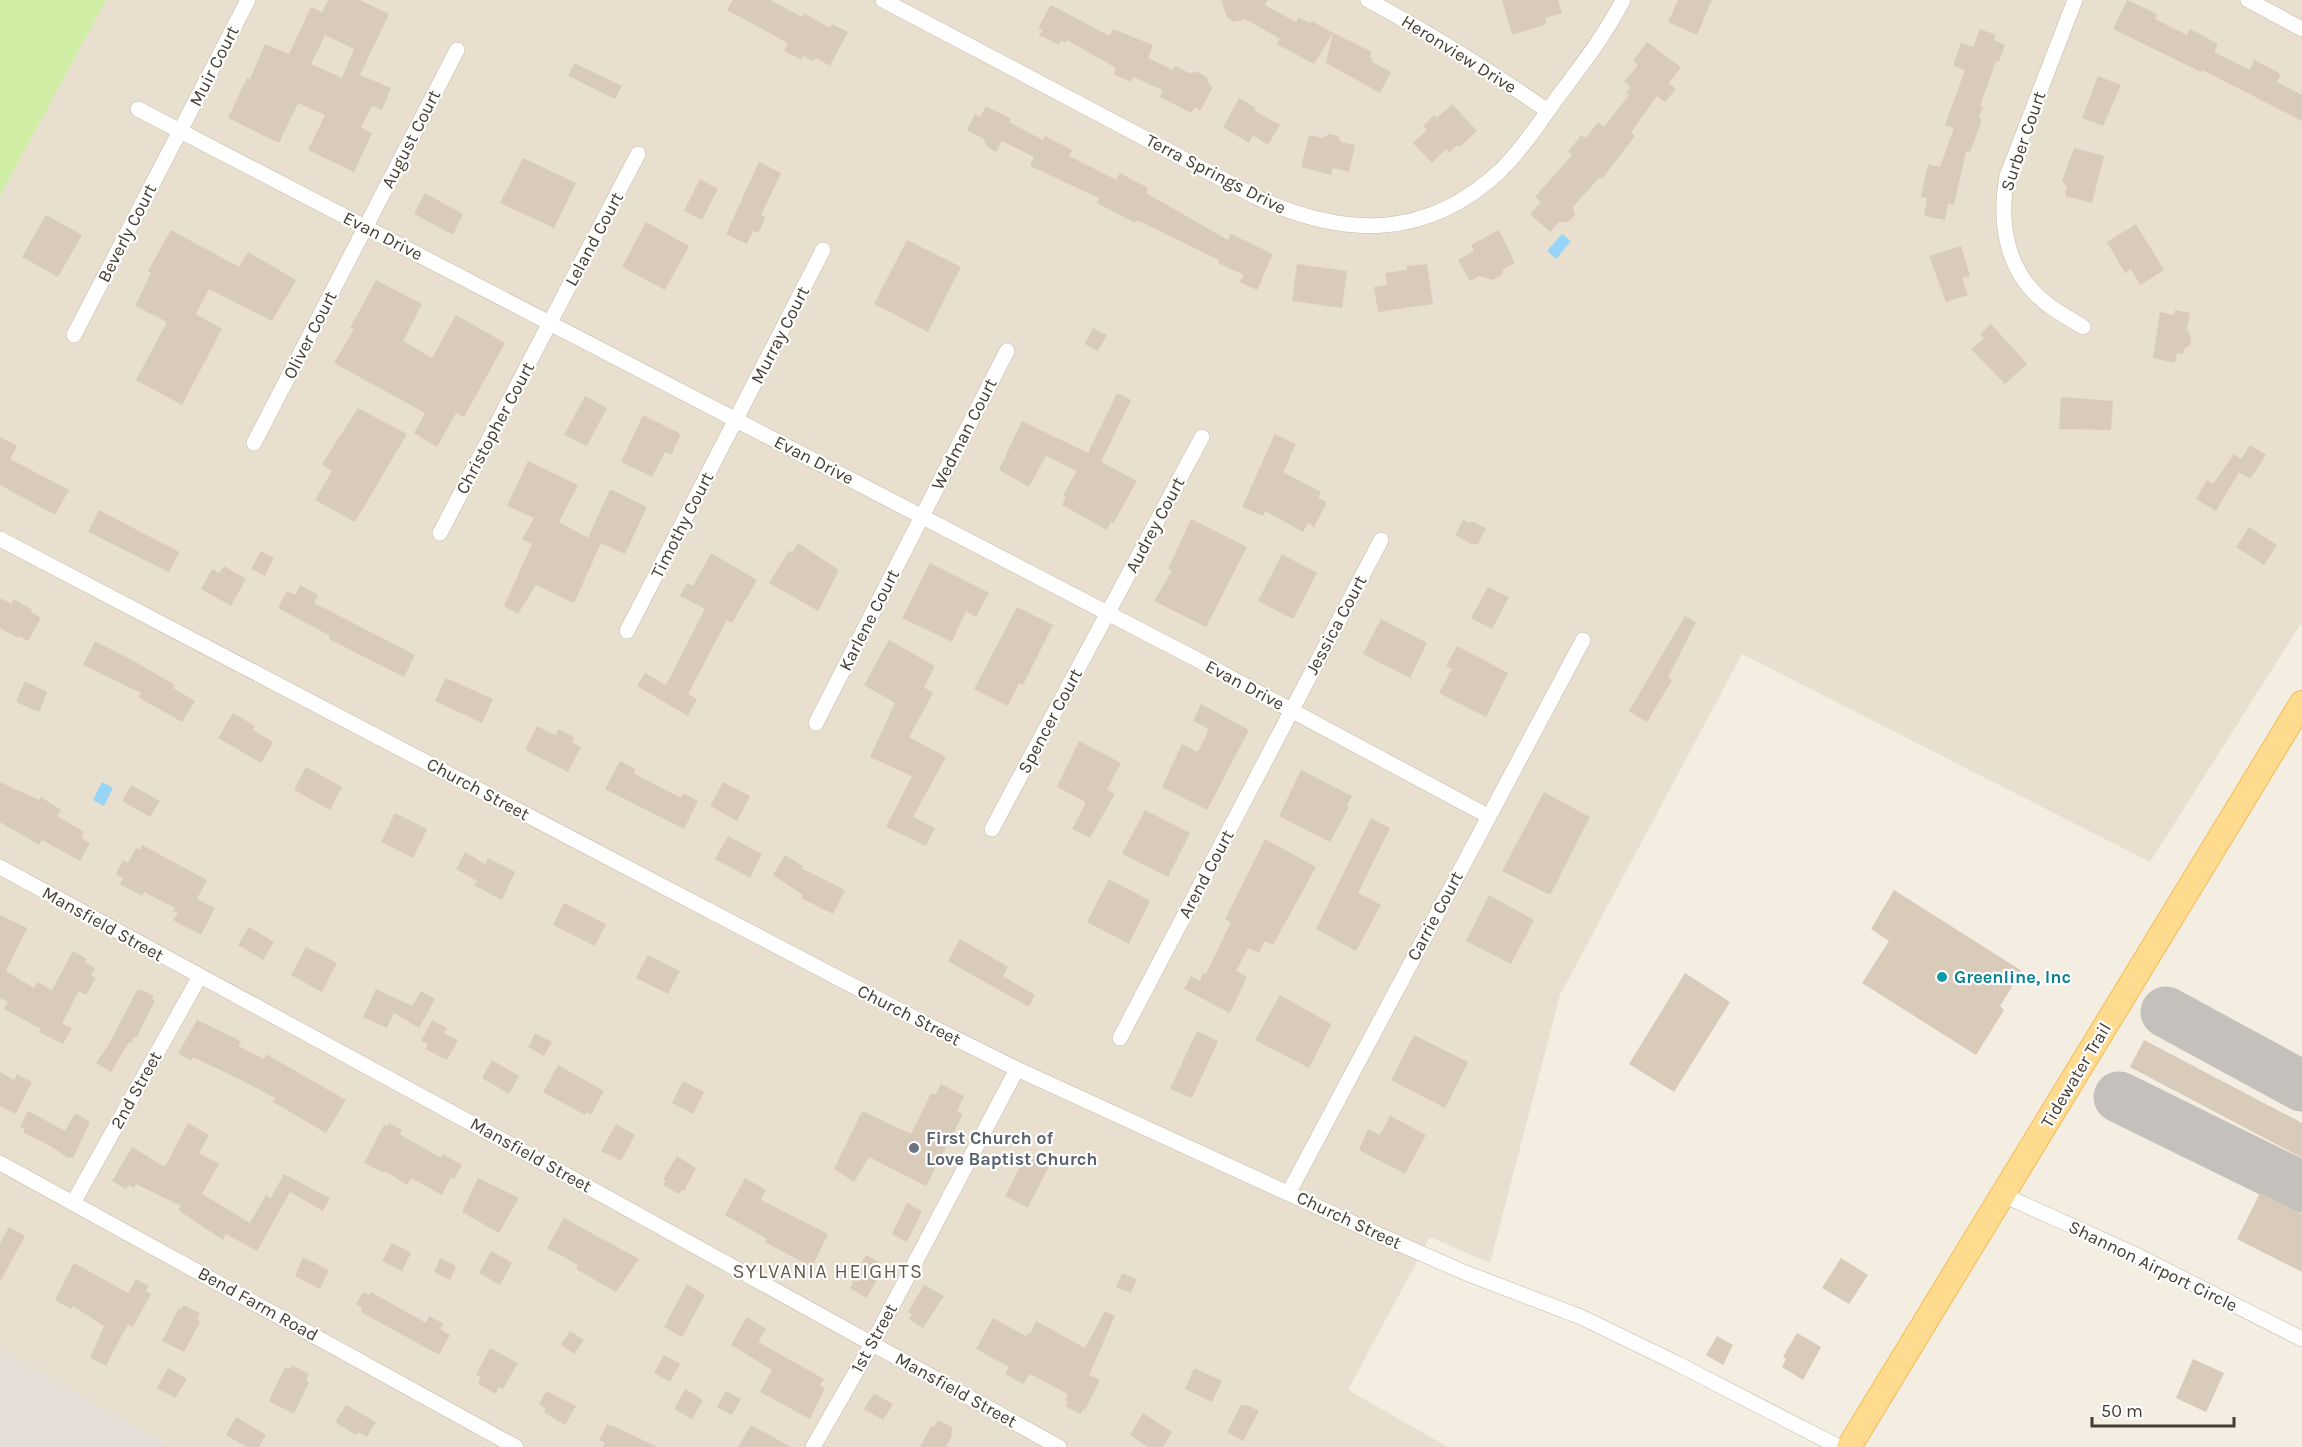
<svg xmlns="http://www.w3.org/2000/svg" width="2302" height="1447" font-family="Karla,sans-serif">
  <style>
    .residential { fill: #e8dfcf }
    .industrial { fill: #e5ded7 }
    .green { fill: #cfeda5 }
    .water { fill: #96d4f8 }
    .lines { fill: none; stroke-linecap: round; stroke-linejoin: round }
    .taxiway { stroke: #c4c0bb; stroke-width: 51 }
    .building { fill: #d9cbb9; fill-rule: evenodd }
    .street-casing { stroke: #c2b8a7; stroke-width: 16 }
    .primary-casing { stroke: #f1bc52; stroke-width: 26 }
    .street { stroke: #fff; stroke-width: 15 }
    .primary { stroke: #ffdb8f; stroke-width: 24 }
    .culture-dot { fill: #0f9aa8; stroke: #fff; stroke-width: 2 }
    .worship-dot { fill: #6b7280; stroke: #fff; stroke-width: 2 }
    .labels { text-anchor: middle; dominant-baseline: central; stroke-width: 4.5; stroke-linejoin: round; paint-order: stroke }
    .street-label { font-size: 18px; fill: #453d32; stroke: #fff }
    .culture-label { font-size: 18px; font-weight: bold; fill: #0d838f; stroke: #fff; text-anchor: start }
    .worship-label { font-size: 18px; font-weight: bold; fill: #5b616d; stroke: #fff; text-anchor: start }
    .neighbourhood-label { font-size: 20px; letter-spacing: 1.5px; fill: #695b48; stroke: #fff }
  </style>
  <rect width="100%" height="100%" fill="#f3ede2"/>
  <path class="residential" d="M106 0H2302V622L2150 862 1742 654 1560 995 1490 1263 1430 1237 1348 1390 1448 1447H172L0 1350V196Z"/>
  <path class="industrial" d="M0 1350 172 1447H0Z"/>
  <path class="green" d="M0 0H106L0 196Z"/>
  <path class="water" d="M1562 234 1571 241 1556 259 1547 251Z
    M102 782 113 788 104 806 93 800Z"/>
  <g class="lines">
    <path class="taxiway" d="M2166 1012 2302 1086
      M2119 1097 2302 1187"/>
  </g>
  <path class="building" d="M328 0H360L389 14 360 75 391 88 382 110 372 106 361 127 372 133 354 172 308 150 325 115 298 103 279 143 228 118 247 78 250 79 265 44 289 54 311 7 322 12ZM325 35 354 49 342 78 311 64Z
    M733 0H770L802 17 804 13 830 28 832 24 848 32 830 66 816 58 813 61 803 56 801 60 784 51 788 43 727 10Z
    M1221 0H1268L1265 5 1296 22 1298 17 1310 23 1312 21 1333 33 1314 64 1277 44 1280 39 1249 21 1244 19 1234 22 1227 17Z
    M1502 0H1558L1562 13 1545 18 1547 24 1512 35Z
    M1678 0H1712L1697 35 1668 22Z
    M2127 0 2157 14 2155 19 2187 35 2190 29 2218 44 2214 52 2250 70 2254 60 2281 74 2277 82 2302 95V121L2220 79 2202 70 2201 72 2113 29Z
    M1051 5 1110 36 1113 29 1153 45 1148 58 1173 70 1175 66 1189 73 1198 72 1207 77 1209 84 1213 87 1200 111 1195 107 1191 113 1160 97 1163 90 1133 77 1131 82 1113 74 1116 68 1067 40 1065 43 1061 40 1059 45 1039 35 1043 30 1038 28Z
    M1980 29 1996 35 1994 40 2005 45 1999 62 1996 61 1980 106 1983 107 1979 118 1982 120 1970 152 1966 151 1954 205 1948 204 1945 220 1924 216 1927 198 1921 197 1928 164 1940 167 1954 128 1945 125 1965 70 1953 66 1961 43 1973 47Z
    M1333 33 1372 52 1369 57 1373 59 1372 62 1391 72 1380 93 1326 63Z
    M1647 42 1681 67 1669 83 1676 89 1665 102 1657 96 1631 132 1635 136 1602 179 1600 177 1573 207 1575 215 1568 222H1559L1550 232 1530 214 1541 202 1535 197 1572 155 1568 152 1581 135 1586 138 1598 122 1604 127 1629 95 1626 93 1631 87 1624 82 1638 65 1633 61Z
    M574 63 622 86 615 99 568 76Z
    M2098 76 2121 85 2103 126 2082 118Z
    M1239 98 1256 108 1254 110 1280 125 1268 145 1253 135 1249 143 1223 127Z
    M1452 104 1477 131 1459 147 1457 145 1449 153 1446 149 1432 163 1413 143 1427 130 1423 126 1434 115 1437 118Z
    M986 106 1011 119 1009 122 1043 140 1045 136 1072 150 1069 156 1101 172 1116 180 1120 173 1148 188 1146 193 1228 240 1231 234 1273 254 1257 290 1240 282 1244 275 1218 263 1219 260 1137 220 1135 223 1097 203 1099 198 1030 166 1034 157 1002 141 996 152 986 146 984 139 967 130 975 114 980 117Z
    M1330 134 1338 136 1341 142 1355 145 1349 172 1333 168 1331 175 1301 167 1309 135 1322 138Z
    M2074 148 2104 156 2092 203 2065 196 2067 187 2062 181Z
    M523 158 576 183 554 228 500 203Z
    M759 162 781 173 761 215 766 217 758 233 753 231 747 244 726 234Z
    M700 179 718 189 702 220 684 211Z
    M425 193 463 214 453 235 414 214Z
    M46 215 82 235 58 277 22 257Z
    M646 222 689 246 665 290 622 267Z
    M2136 224 2164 270 2140 285 2131 269 2125 273 2107 242Z
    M171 230 239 267 248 252 296 280 272 321 209 289 196 314 222 329 182 405 136 380 167 322 135 306 151 273 148 271Z
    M1499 230 1515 263 1503 269 1502 275 1493 280 1479 276 1470 281 1458 260 1474 251 1471 245Z
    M907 240 961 267 928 332 874 304Z
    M1961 246 1970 276 1962 278 1968 295 1946 302 1929 256Z
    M1297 264 1347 271 1342 308 1292 301Z
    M1427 264 1433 304 1378 312 1374 287 1387 285 1385 273 1407 270V266Z
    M376 280 422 304 403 341 432 358 456 315 505 343 464 417 456 413 437 447 414 433 425 413 334 363 354 329 350 328Z
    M2175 310 2190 313 2187 329 2191 337 2190 345 2184 349 2183 354 2177 353 2175 363 2153 358 2160 312 2174 315Z
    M1991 324 2027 364 2005 384 1971 349 1984 338 1980 334Z
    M1093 328 1107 335 1098 351 1085 344Z
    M1117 393 1131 400 1101 462 1137 481 1113 524 1111 522 1107 530 1062 505 1066 497 1063 495 1077 471 1046 456 1029 487 999 470 1022 421 1088 453Z
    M585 396 607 408 587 446 564 435Z
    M2061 397 2113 401 2111 430 2059 429Z
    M358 408 407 434 355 522 315 500 332 471 322 464Z
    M643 415 681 434 671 455 665 452 652 477 621 462Z
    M1275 434 1296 444 1283 472 1321 492 1318 498 1327 502 1314 527 1308 523 1303 532 1265 511 1263 516 1242 507Z
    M0 437 17 446 10 459 69 490 55 515 0 485Z
    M2250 445 2266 455 2250 479 2239 472 2216 511 2196 499 2207 480 2213 484 2234 454 2241 459Z
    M528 461 578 485 559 522 588 538 610 489 647 507 625 554 601 543 574 603 536 585 518 614 504 606 532 544 522 539 534 518 507 506Z
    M99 510 179 552 169 572 88 532Z
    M1191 519 1247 547 1206 627 1154 601 1172 571 1168 569Z
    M1463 520 1470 523 1471 521 1486 528 1478 544H1471L1455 535Z
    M2249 527 2277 545 2264 565 2236 547Z
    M798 543 839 570 818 611 769 583 789 551 792 553Z
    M261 551 274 558 265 576 251 569Z
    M711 553 757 580 732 623 727 620 688 694 697 699 688 716 637 686 645 673 666 685 705 609 680 596 687 583 693 586Z
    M1282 554 1317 573 1293 619 1258 601Z
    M930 563 989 593 976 617 966 611 952 642 902 618Z
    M224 566 246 579 231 606 201 589 212 569 219 573Z
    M300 585 318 595 314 603 415 655 404 677 329 639 330 636 278 608 287 591 295 595Z
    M1488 587 1509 597 1492 629 1471 618Z
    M0 598 11 604 14 599 32 610 31 612 41 618 28 641 19 636 18 638 0 628Z
    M1017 607 1053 625 1023 685 1019 683 1008 706 974 689Z
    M1685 616 1696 622 1668 677 1672 680 1647 722 1629 711Z
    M1381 619 1427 643 1410 678 1363 654Z
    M889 640 935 666 924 687 933 693 909 737 946 757 913 817 935 828 926 846 886 827 912 776 870 757 895 703 864 685Z
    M95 641 132 660 175 685 173 688 195 701 182 722 138 697 141 693 83 665Z
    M1457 646 1508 673 1486 717 1439 693 1452 669 1446 666Z
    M446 678 493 699 482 723 435 701Z
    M25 681 47 692 39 712 16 702Z
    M1201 704 1249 730 1207 810 1162 787 1182 744 1198 752 1209 729 1193 721Z
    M233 713 255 726 253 730 273 742 261 763 218 738Z
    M537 726 555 735 559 729 574 737 572 742 581 747 568 772 525 750Z
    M1079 741 1121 763 1107 790 1115 794 1090 838 1072 829 1086 802 1057 787Z
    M620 761 636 769 633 773 681 798 683 793 698 801 684 829 605 789Z
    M306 767 342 787 330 810 294 790Z
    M1301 770 1352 796 1347 806 1349 807 1330 842 1279 816Z
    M0 782 39 800 41 797 61 810 57 816 84 832 81 838 90 843 80 861 42 840 39 845 0 822Z
    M723 782 750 796 737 821 710 806Z
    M131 785 160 801 150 817 122 801Z
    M1544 792 1590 817 1550 895 1502 871Z
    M1145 810 1190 833 1168 877 1122 854Z
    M395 813 427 829 413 858 381 842Z
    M1371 818 1390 828 1358 893 1381 905 1356 951 1316 929Z
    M728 836 762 854 750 878 715 859Z
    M1265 839 1316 867 1273 945 1265 941 1259 953 1248 948 1236 971 1247 977 1230 1013 1184 989 1191 976 1200 981 1203 973 1206 974 1231 922 1225 919Z
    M142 845 207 880 197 899 215 908 201 935 173 920 178 913 173 911 175 908 144 892 142 896 120 884 123 878 116 874 123 860 128 863 136 848 140 850Z
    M465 852 485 864 488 858 515 872 502 900 474 885 477 881 456 869Z
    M785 855 803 866 801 868 845 890 833 914 801 898 803 895 773 875Z
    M1109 879 1150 901 1129 944 1087 922Z
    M1894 890 2022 971 2000 1006 2004 1010 1976 1055 1862 983 1889 941 1871 929Z
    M1489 895 1534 920 1511 964 1466 941Z
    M564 903 606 924 595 946 553 925Z
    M0 915 27 928 6 971 34 988 37 982 52 990 73 951 87 959 85 962 95 968 91 975 96 978 86 995 79 991 62 1023 72 1028 63 1044 39 1032 41 1029 4 1009 8 1002 0 998Z
    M249 927 274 942 263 960 238 945Z
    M960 939 1008 967 1003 976 1035 995 1029 1007 948 961Z
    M306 947 337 963 322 992 291 975Z
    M648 955 680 971 668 994 636 978Z
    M1685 973 1730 1002 1674 1092 1629 1064Z
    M140 989 154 996 152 1000 155 1001 136 1038 134 1037 131 1043 129 1042 111 1072 96 1063 108 1046 137 990 139 991Z
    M376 989 412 1006 421 991 435 999 419 1028 394 1013 387 1028 363 1017Z
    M1280 995 1331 1024 1309 1068 1255 1040Z
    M197 1020 241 1041 238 1046 264 1059 266 1054 346 1100 326 1133 273 1102 275 1098 243 1081 193 1057 191 1061 178 1053Z
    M432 1020 447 1028 444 1033 458 1040 447 1060 425 1049 428 1044 421 1041Z
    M1197 1031 1218 1041 1192 1098 1170 1089Z
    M535 1033 552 1042 544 1056 528 1047Z
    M1414 1035 1468 1062 1445 1108 1391 1080Z
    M2144 1040 2302 1123V1158L2130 1067Z
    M492 1060 519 1076 509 1094 482 1078Z
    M558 1065 604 1091 591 1115 586 1112 585 1115 543 1092Z
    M0 1072 14 1080 17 1074 32 1082 16 1114 0 1106Z
    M683 1081 704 1092 693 1114 672 1103Z
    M941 1084 964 1096 957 1111 963 1114 926 1186 869 1157 854 1182 834 1169 862 1111 911 1134 931 1093 935 1095Z
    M28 1111 65 1131 75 1113 90 1122 73 1158 69 1157 68 1158 52 1147 23 1132 25 1129 20 1127Z
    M1390 1116 1426 1135 1405 1174 1359 1150 1368 1129 1380 1135Z
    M188 1123 209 1135 199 1153 219 1164 202 1194 250 1223 266 1195 271 1198 284 1174 330 1198 323 1211 290 1192 257 1251 226 1234 223 1240 178 1210 181 1206 136 1184 134 1188 129 1185 126 1189 112 1181 132 1147 165 1167Z
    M389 1123 402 1130 400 1134 403 1136 441 1158 443 1154 462 1165 454 1179 451 1177 442 1195 411 1178 407 1185 385 1171 384 1173 364 1163 384 1125 388 1126Z
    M616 1124 635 1135 621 1161 601 1151Z
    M1027 1152 1050 1164 1028 1208 1005 1196Z
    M677 1156 696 1168 684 1191 682 1190 679 1194 663 1185 666 1181 663 1179Z
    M478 1178 519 1198 499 1233 462 1212Z
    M745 1178 766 1190 761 1200 828 1234 812 1267 765 1242 767 1239 725 1215Z
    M2260 1193 2302 1214V1272L2237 1239Z
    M907 1203 922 1211 907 1242 892 1234Z
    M564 1218 639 1259 616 1292 576 1269 578 1265 547 1248Z
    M9 1227 25 1236 0 1282V1244Z
    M392 1243 411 1253 402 1271 382 1261Z
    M491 1251 512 1263 500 1285 479 1273Z
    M866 1255 879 1262 877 1267 883 1271 866 1298 850 1288 853 1283 851 1281Z
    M303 1257 329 1270 320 1289 295 1276Z
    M440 1258 456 1266 450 1280 434 1272Z
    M1841 1258 1868 1275 1849 1304 1822 1288Z
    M74 1263 128 1293 136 1279 149 1286 146 1291 151 1294 133 1327 128 1325 122 1335 106 1366 90 1358 104 1326 73 1306 71 1309 55 1300Z
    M1122 1273 1137 1279 1131 1293 1116 1287Z
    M687 1284 705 1295 682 1337 664 1327Z
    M924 1285 944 1296 923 1328 909 1319 912 1314 908 1312Z
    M363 1292 369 1295 371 1292 426 1323 429 1316 444 1324 440 1329 450 1335 439 1355 361 1312 362 1308 356 1304Z
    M183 1305 200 1313 197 1319 200 1322 184 1352 162 1341 179 1308 182 1309Z
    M1105 1311 1115 1316 1089 1375 1100 1380 1085 1410 1083 1409 1081 1414 1066 1407 1068 1402 1065 1400 1068 1394 1030 1374 1023 1384 1005 1374 1009 1367 976 1349 993 1318 1026 1336 1028 1333 1030 1334 1036 1321 1085 1348Z
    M747 1317 766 1329 758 1342 824 1379 820 1386 825 1388 810 1419 760 1392 772 1370 731 1345Z
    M570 1331 584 1340 574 1354 561 1345Z
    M1797 1333 1821 1347 1803 1380 1782 1367 1786 1359 1783 1357Z
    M1717 1336 1733 1345 1723 1365 1706 1355Z
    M490 1348 518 1363 503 1389 499 1387 496 1394 478 1384 481 1377 476 1375Z
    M664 1355 680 1364 670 1382 654 1373Z
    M2193 1359 2224 1373 2206 1412 2176 1398Z
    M292 1365 309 1374 306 1380 309 1382 294 1414 269 1401 285 1367 290 1369Z
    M168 1368 187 1379 175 1398 157 1388Z
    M1194 1368 1222 1381 1212 1402 1185 1389Z
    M685 1389 703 1400 692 1419 674 1409Z
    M546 1391 576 1406 565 1425 544 1412 546 1409 539 1404Z
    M726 1391 741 1399 732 1415 717 1407Z
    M874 1393 893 1404 883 1420 864 1409Z
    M346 1405 376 1422 367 1437 358 1432 356 1435 335 1422Z
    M1241 1405H1247L1259 1411 1243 1441 1227 1432Z
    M1143 1413 1172 1432 1163 1447H1148L1130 1435Z
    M236 1417 266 1435 259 1447H246L226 1435Z
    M938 1420 953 1428 951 1433 953 1434 946 1447H920L931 1426 934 1427Z
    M607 1424 615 1427 658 1447H603L605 1443 599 1440Z
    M751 1425 791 1447H738Z"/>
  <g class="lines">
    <g class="street-casing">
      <path id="street" d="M883 0 1256 197C1344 238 1427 240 1501 170 1522 149 1540 122 1557 98 1581 66 1605 35 1623 0
        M1368 0C1431 34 1490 71 1548 111
        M2075 0 2007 176C1998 226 2007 276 2051 307 2061 314 2072 320 2083 327
        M2248 0 2302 29
        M138 109 1194 658 1488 816
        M74 335 248 0
        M254 443 457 50
        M440 533 638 154
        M0 539 922 1022 1017 1069 1377 1234 1466 1273 1581 1317 1676 1363 1839 1447
        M627 631 823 250
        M816 723 1007 351
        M992 829 1202 437
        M0 867 570 1177 1059 1447
        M1120 1038 1381 540
        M0 1163 516 1447
        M1289 1192 1583 640
        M2003 1195 2136 1255 2302 1339
        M73 1203 200 976
        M813 1447 872 1344 1017 1069"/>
    </g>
    <g class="primary-casing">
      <path id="primary" d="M1849 1447 2302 703"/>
    </g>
    <use href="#street" class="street"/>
    <use href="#primary" class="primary"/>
  </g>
  <circle class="culture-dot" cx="1942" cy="977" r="6"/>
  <circle class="worship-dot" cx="914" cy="1148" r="6"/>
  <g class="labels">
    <g class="street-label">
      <text transform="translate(1459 54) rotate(32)">Heronview Drive</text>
      <text transform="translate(214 66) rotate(-63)">Muir Court</text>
      <text transform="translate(411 139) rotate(-63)">August Court</text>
      <text transform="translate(2023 141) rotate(-71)">Surber Court</text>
      <text transform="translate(1216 174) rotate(27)">Terra Springs Drive</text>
      <text transform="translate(127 233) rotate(-63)">Beverly Court</text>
      <text transform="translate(383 236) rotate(27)">Evan Drive</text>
      <text transform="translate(594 239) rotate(-62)">Leland Court</text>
      <text transform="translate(310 335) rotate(-63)">Oliver Court</text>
      <text transform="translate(780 335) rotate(-63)">Murray Court</text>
      <text transform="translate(495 428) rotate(-62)">Christopher Court</text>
      <text transform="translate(964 434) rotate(-63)">Wedman Court</text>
      <text transform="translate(814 460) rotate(27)">Evan Drive</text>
      <text transform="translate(682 525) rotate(-63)">Timothy Court</text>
      <text transform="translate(1155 525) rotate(-62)">Audrey Court</text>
      <text transform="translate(869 620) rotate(-63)">Karlene Court</text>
      <text transform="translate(1336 625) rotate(-62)">Jessica Court</text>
      <text transform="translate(1245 685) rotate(28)">Evan Drive</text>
      <text transform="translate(1050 721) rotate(-62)">Spencer Court</text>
      <text transform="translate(478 789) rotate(28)">Church Street</text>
      <text transform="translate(1206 874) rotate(-62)">Arend Court</text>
      <text transform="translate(1435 916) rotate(-62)">Carrie Court</text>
      <text transform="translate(103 924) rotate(29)">Mansfield Street</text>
      <text transform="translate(909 1015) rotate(27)">Church Street</text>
      <text transform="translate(2076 1075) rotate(-59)">Tidewater Trail</text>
      <text transform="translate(136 1090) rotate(-61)">2nd Street</text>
      <text transform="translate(531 1155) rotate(29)">Mansfield Street</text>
      <text transform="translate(1349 1220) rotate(25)">Church Street</text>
      <text transform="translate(2153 1266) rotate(26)">Shannon Airport Circle</text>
      <text transform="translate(258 1304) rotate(29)">Bend Farm Road</text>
      <text transform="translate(874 1338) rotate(-61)">1st Street</text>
      <text transform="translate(956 1390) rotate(29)">Mansfield Street</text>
    </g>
    <g class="culture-label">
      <text x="1954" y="977">Greenline, Inc</text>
    </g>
    <g class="worship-label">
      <text x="926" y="1138">First Church of<tspan x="926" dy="21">Love Baptist Church</tspan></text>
    </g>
    <g class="neighbourhood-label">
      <text x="828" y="1271">SYLVANIA HEIGHTS</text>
    </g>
  </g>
  <path d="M2092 1417v9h142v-9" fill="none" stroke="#453d32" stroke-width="3"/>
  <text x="2101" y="1417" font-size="18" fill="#453d32" stroke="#ffffff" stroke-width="4.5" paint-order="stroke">50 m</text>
</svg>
